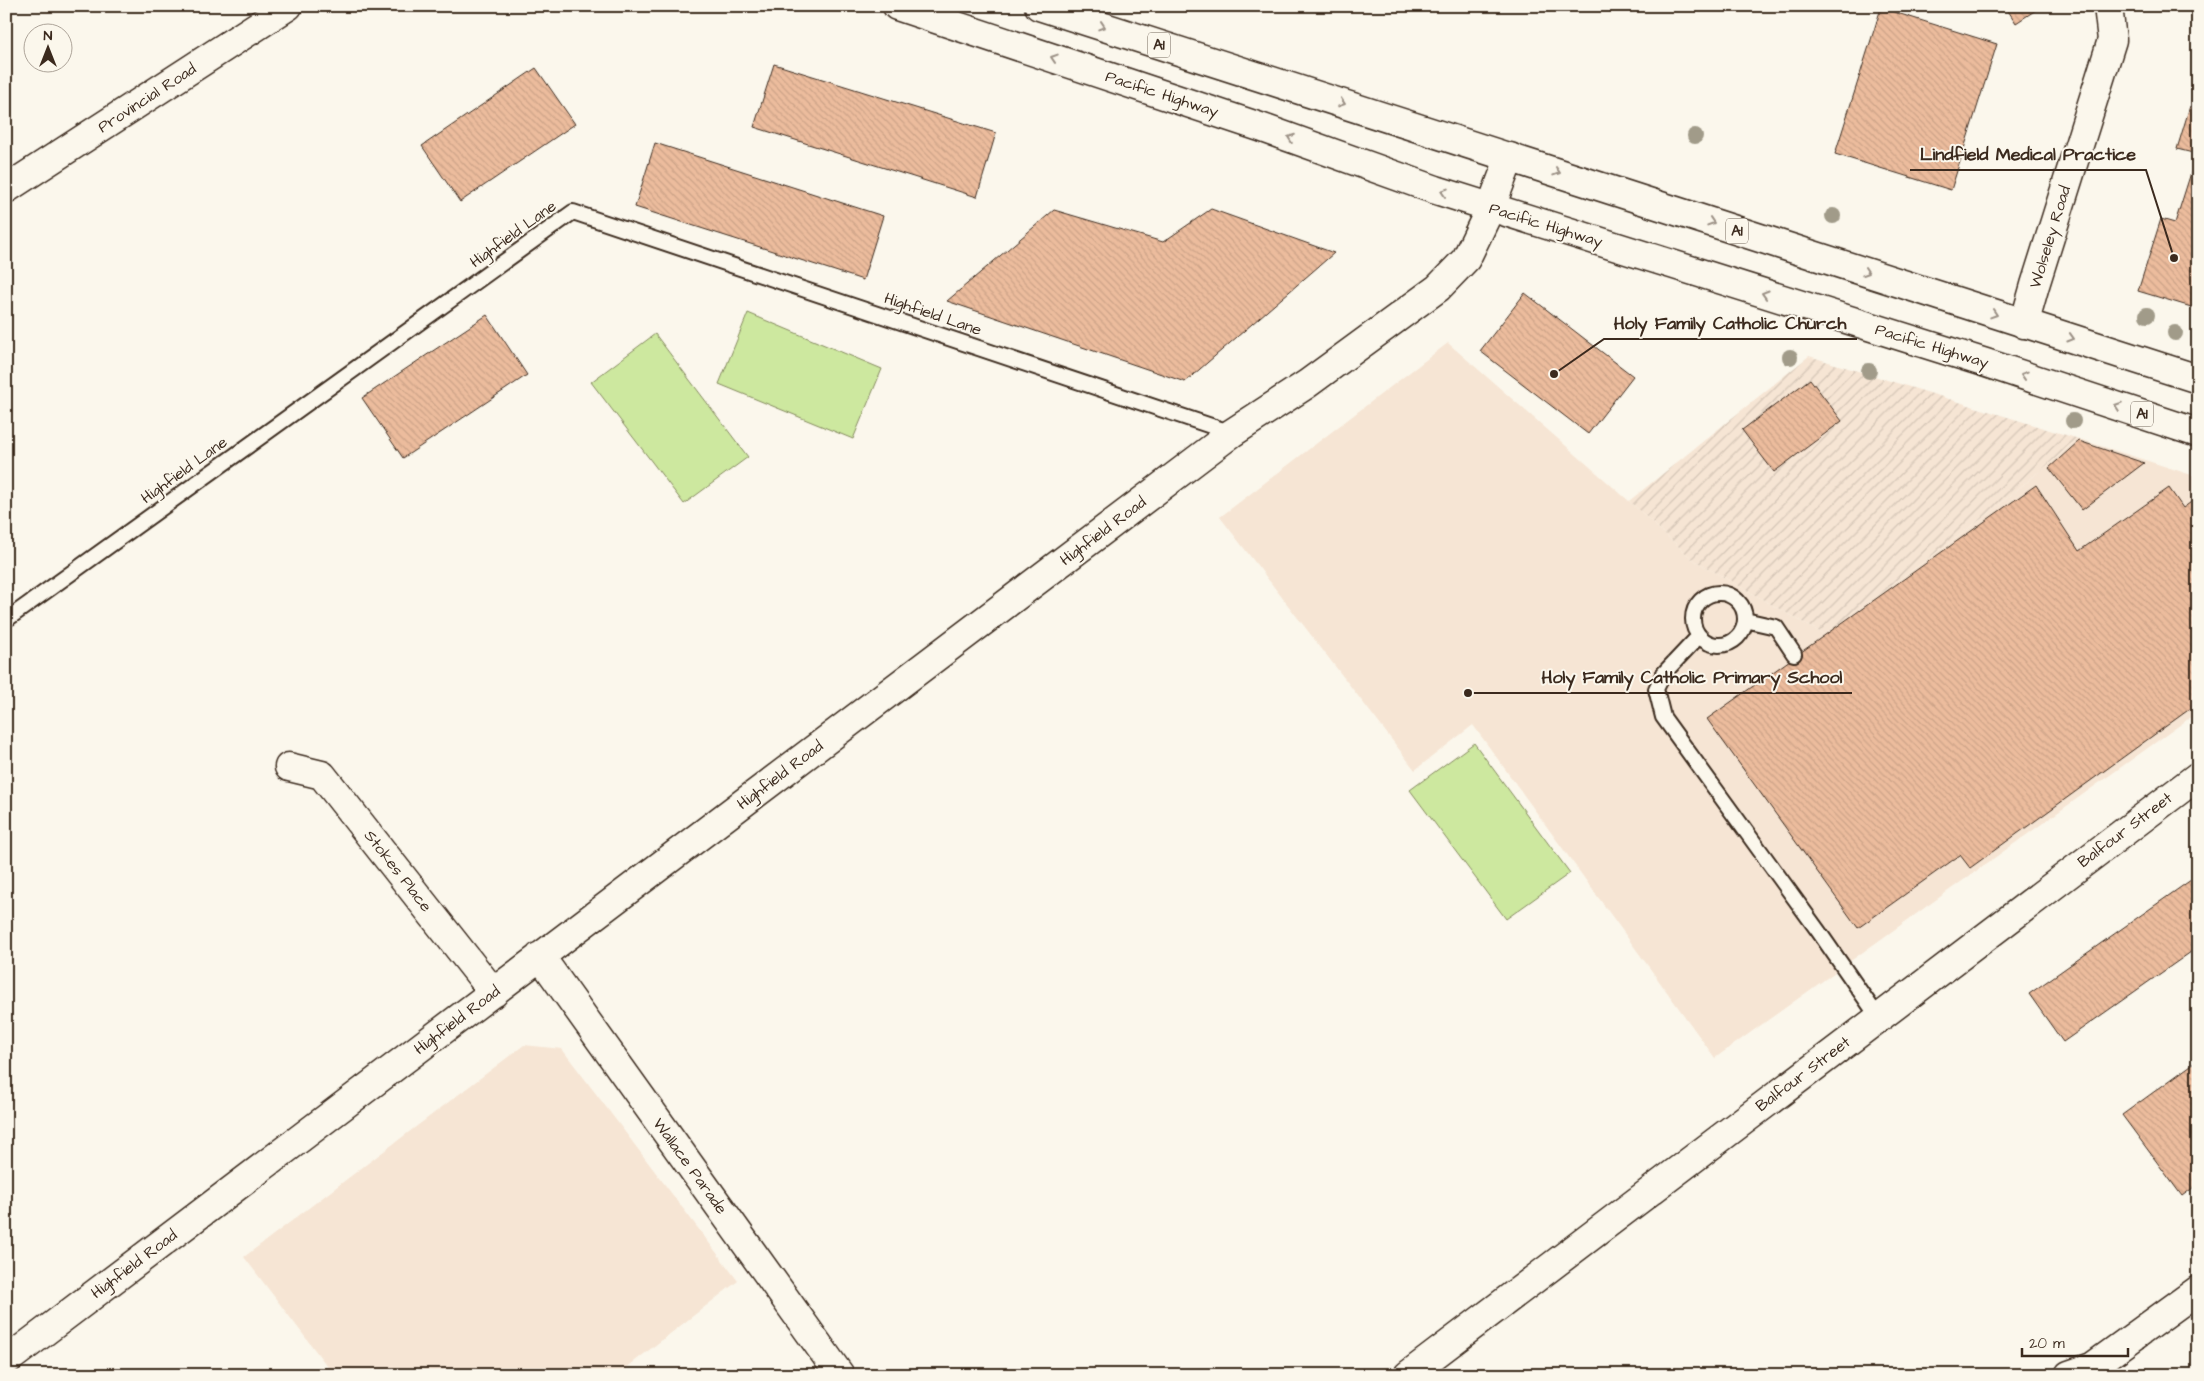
<svg xmlns="http://www.w3.org/2000/svg" width="2204" height="1381" font-family="'Architects Daughter',sans-serif">
  <style>
    .built { fill: #f6e5d4 }
    .industrial { fill: url(#industrial-furrows) }
    .grass { fill: #cde89f; stroke: #84895e }
    .building { fill: url(#building-back-hatch); stroke: #3b2a1e }
    .lines { fill: none; stroke-linecap: round; stroke-linejoin: round }
    .lane-casing { stroke: #3b2a1e; stroke-width: 18 }
    .street-casing { stroke: #3b2a1e; stroke-width: 31 }
    .highway-casing { stroke: #3b2a1e; stroke-width: 31 }
    .lane { stroke: #fbf7ec; stroke-width: 14 }
    .street { stroke: #fbf7ec; stroke-width: 28 }
    .highway { stroke: #fbf7ec; stroke-width: 28 }
    .tree { fill: #a19b89 }
    .oneway { stroke: #9b9085 }
    .labels { text-anchor: middle; dominant-baseline: central; stroke-width: 4; stroke-linejoin: round; paint-order: stroke }
    .shield { fill: #fbf7ec; stroke: #75685c; stroke-width: 1 }
    .shield-label { font-size: 15px; font-weight: bold; fill: #3b2a1e }
    .street-label { font-size: 16px; fill: #3b2a1e; stroke: #fbf7ec }
    .leader { fill: none; stroke: #3b2a1e; stroke-width: 2 }
    .callout-dot { fill: #3b2a1e; stroke: #fbf7ec; stroke-width: 2 }
    .callout-label { font-size: 18px; text-anchor: middle; font-weight: bold; fill: #3b2a1e; stroke: #fbf7ec; stroke-width: 4; stroke-linejoin: round; paint-order: stroke }
  </style>
  <defs>
    <pattern id="industrial-furrows" width="10" height="10" patternUnits="userSpaceOnUse" patternTransform="scale(1.25)"><rect width="10" height="10" fill="#f6e5d4"/><path d="M-1 1l2-2M0 10L10 0M9 11l2-2" fill="none" stroke="#d4c5b6"/></pattern>
    <pattern id="building-back-hatch" width="6" height="6" patternUnits="userSpaceOnUse" patternTransform="scale(1.25)"><rect width="6" height="6" fill="#ecbc9d"/><path d="M-1 5l2 2M0 0l6 6M5-1l2 2" fill="none" stroke="#cba287"/></pattern>
  </defs>
  <rect width="100%" height="100%" fill="#fbf7ec"/>
  <filter id="ink" filterUnits="userSpaceOnUse"><feTurbulence type="fractalNoise" baseFrequency=".02" numOctaves="2"/><feDisplacementMap in="SourceGraphic" scale="10" xChannelSelector="R" yChannelSelector="G"/><feConvolveMatrix kernelMatrix="1 2 1 2 8 2 1 2 1" color-interpolation-filters="sRGB"/></filter>
  <g filter="url(#ink)">
    <path class="built" d="M1448 343 1629 501 1692 559 1825 635 1984 517 2079 439 2198 477V712L1715 1058 1473 725 1415 770 1220 517Z
      M524 1045 562 1049 738 1281 617 1375H334L244 1257Z"/>
    <path class="industrial" d="M1809 356 2079 439 1984 517 1825 635 1692 559 1629 501Z"/>
    <path class="grass" d="M748 313 882 369 853 439 719 384Z
      M655 334 748 457 684 504 591 382Z
      M1474 743 1570 873 1506 919 1410 790Z"/>
    <path class="building" d="M1993 6H2003L1996 11Z
      M2005 6H2038L2039 8 2016 23Z
      M1881 8 1997 44 1951 190 1835 154Z
      M774 64 996 133 977 197 754 127Z
      M536 68 575 124 460 202 422 146Z
      M2190 106 2198 108V309L2138 291 2161 219 2175 223 2197 154 2177 149Z
      M655 143 883 216 863 280 635 207Z
      M1211 209 1334 253 1185 382 947 301 1054 210 1163 242Z
      M1525 293 1633 376 1588 434 1480 351Z
      M487 315 527 375 403 458 362 398Z
      M1810 379 1842 421 1774 472 1742 430Z
      M2079 441 2144 463 2082 510 2049 468Z
      M2036 485 2079 551 2169 488 2183 508 2198 497V703L1970 868 1960 855 1858 928 1707 719Z
      M2198 875V947L2063 1042 2029 994Z
      M2198 1060V1184L2182 1196 2122 1115Z"/>
    <g class="lines">
      <g class="lane-casing">
        <path id="lane" d="M1693 619a26 26 0 1 1 52 0a26 26 0 1 1-52 0Z
          M6 620 573 212 1232 433
          M1745 620 1776 627 1794 654
          M1699 636 1664 673 1656 689 1663 717 1819 932 1878 1017"/>
      </g>
      <g class="street-casing">
        <path id="street" d="M6 189 288 6
          M2024 324 2035 285 2112 40 2108 6
          M289 767 322 775 494 993
          M540 956 840 1375
          M6 1361 1232 433 1307 384 1438 288 1466 259 1491 207 1510 157
          M1408 1375 2198 776
          M2069 1375 2092 1367 2198 1290"/>
      </g>
      <g class="highway-casing">
        <path id="highway" d="M897 6 1260 127 1436 190 1986 363 2198 433
          M1039 6 2198 379"/>
      </g>
      <use href="#lane" class="lane"/>
      <use href="#street" class="street"/>
      <use href="#highway" class="highway"/>
    </g>
    <g class="tree">
      <circle cx="1695" cy="136" r="8"/>
      <circle cx="1833" cy="216" r="8"/>
      <circle cx="2147" cy="315" r="8"/>
      <circle cx="2175" cy="333" r="8"/>
      <circle cx="1790" cy="357" r="8"/>
      <circle cx="1869" cy="371" r="8"/>
      <circle cx="2073" cy="421" r="8"/>
    </g>
    <defs><path id="oneway-chevron" d="M-2-3.5L2.5 0L-2 3.5" fill="none" stroke-width="1.6" stroke-linecap="round" stroke-linejoin="round" transform="scale(1.25)"/></defs>
    <g class="oneway">
      <use href="#oneway-chevron" transform="translate(1102 26) rotate(18)"/>
      <use href="#oneway-chevron" transform="translate(1054 58) rotate(-162)"/>
      <use href="#oneway-chevron" transform="translate(1342 103) rotate(18)"/>
      <use href="#oneway-chevron" transform="translate(1291 138) rotate(-160)"/>
      <use href="#oneway-chevron" transform="translate(1557 172) rotate(18)"/>
      <use href="#oneway-chevron" transform="translate(1444 192) rotate(-162)"/>
      <use href="#oneway-chevron" transform="translate(1711 222) rotate(18)"/>
      <use href="#oneway-chevron" transform="translate(1866 272) rotate(18)"/>
      <use href="#oneway-chevron" transform="translate(1765 294) rotate(-163)"/>
      <use href="#oneway-chevron" transform="translate(1994 314) rotate(18)"/>
      <use href="#oneway-chevron" transform="translate(2071 338) rotate(17)"/>
      <use href="#oneway-chevron" transform="translate(2024 375) rotate(-162)"/>
      <use href="#oneway-chevron" transform="translate(2118 406) rotate(-161)"/>
    </g>
  </g>
  <g class="labels">
    <g class="shield">
      <rect x="1148" y="32.5" width="22" height="25" rx="4"/>
      <rect x="1726" y="218.5" width="22" height="25" rx="4"/>
      <rect x="2131" y="401.5" width="22" height="25" rx="4"/>
    </g>
    <g class="shield-label">
      <text x="1159" y="45">A1</text>
      <text x="1737" y="231">A1</text>
      <text x="2142" y="414">A1</text>
    </g>
    <g class="street-label">
      <text transform="translate(1162 94) rotate(18)">Pacific Highway</text>
      <text transform="translate(147 98) rotate(-33)">Provincial Road</text>
      <text transform="translate(1546 225) rotate(17)">Pacific Highway</text>
      <text transform="translate(513 234) rotate(-36)">Highfield Lane</text>
      <text transform="translate(2050 237) rotate(-73)">Wolseley Road</text>
      <text transform="translate(933 314) rotate(19)">Highfield Lane</text>
      <text transform="translate(1932 346) rotate(17)">Pacific Highway</text>
      <text transform="translate(184 470) rotate(-36)">Highfield Lane</text>
      <text transform="translate(1103 531) rotate(-37)">Highfield Road</text>
      <text transform="translate(780 775) rotate(-37)">Highfield Road</text>
      <text transform="translate(2125 830) rotate(-37)">Balfour Street</text>
      <text transform="translate(398 871) rotate(52)">Stokes Place</text>
      <text transform="translate(457 1020) rotate(-37)">Highfield Road</text>
      <text transform="translate(1803 1074) rotate(-37)">Balfour Street</text>
      <text transform="translate(690 1166) rotate(54)">Wallace Parade</text>
      <text transform="translate(134 1264) rotate(-37)">Highfield Road</text>
    </g>
  </g>
  <path class="leader" d="M2174 258L2146 170H1910M1554 374L1604 339H1857M1468 693L1531 693H1852"/>
  <g class="callout-dot">
    <circle cx="2174" cy="258" r="5"/>
    <circle cx="1554" cy="374" r="5"/>
    <circle cx="1468" cy="693" r="5"/>
  </g>
  <g class="callout-label">
    <text x="2028" y="160">Lindfield Medical Practice</text>
    <text x="1730" y="329">Holy Family Catholic Church</text>
    <text x="1692" y="683">Holy Family Catholic Primary School</text>
  </g>
  <rect width="2204" height="1381" fill="none" stroke="#fbf7ec" stroke-width="25"/>
  <rect x="12" y="12" width="2179" height="1356" fill="none" stroke="#3b2a1e" stroke-width="2" filter="url(#ink)"/>
  <g transform="translate(48 48)"><circle r="24" fill="#fbf7ec" stroke="#aea59a"/>
  <path d="M0-4L9 19L0 12L-9 19Z" fill="#3b2a1e"/>
  <text y="-8" font-size="14" font-weight="bold" text-anchor="middle" fill="#3b2a1e">N</text>
  </g>
  <path d="M2022 1348v8h106v-8" fill="none" stroke="#3b2a1e" stroke-width="2.5"/>
  <text x="2029" y="1348" font-size="15" fill="#3b2a1e" stroke="#fbf7ec" stroke-width="4" paint-order="stroke">20 m</text>
</svg>
